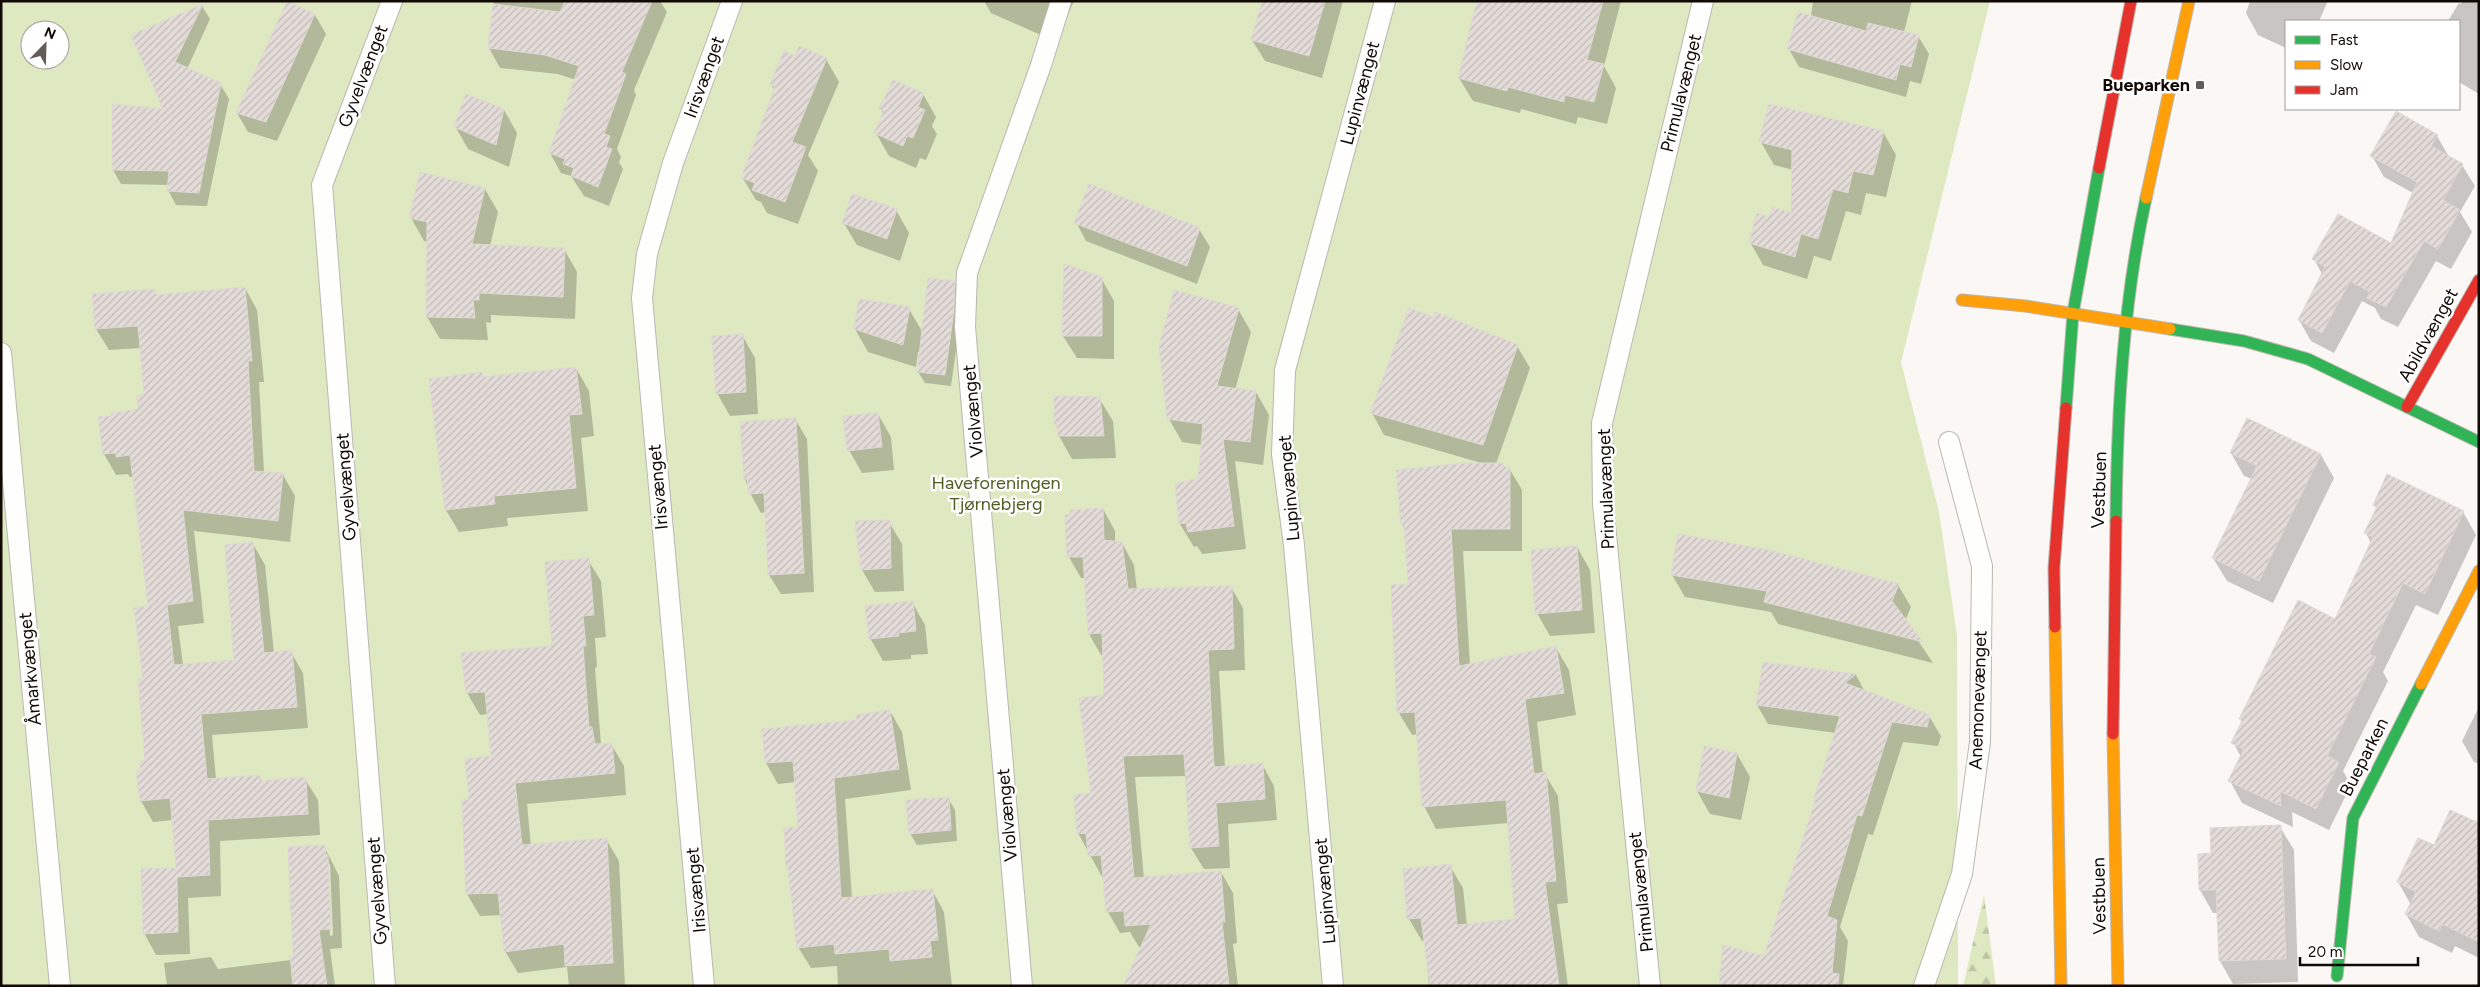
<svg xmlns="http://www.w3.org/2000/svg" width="2480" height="987" font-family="Figtree,sans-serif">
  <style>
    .green { fill: #dee8c1; fill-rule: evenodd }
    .forest { fill: url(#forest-firs) }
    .shadow { fill: #0003; fill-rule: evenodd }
    .building { fill: url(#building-hatch); stroke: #dfd8d4 }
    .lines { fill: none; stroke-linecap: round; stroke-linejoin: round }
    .lane-casing { stroke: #bcb7b1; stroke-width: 22 }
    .fast-casing { stroke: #bcb7b1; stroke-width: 13 }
    .slow-casing { stroke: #bcb7b1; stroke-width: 13 }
    .jam-casing { stroke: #bcb7b1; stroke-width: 13 }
    .lane { stroke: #fefefd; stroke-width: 20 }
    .fast { stroke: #30b455; stroke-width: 11 }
    .slow { stroke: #ff9f0a; stroke-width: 11 }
    .jam { stroke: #e5322d; stroke-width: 11 }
    .poi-dot { fill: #635c58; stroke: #fff; stroke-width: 2 }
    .labels { text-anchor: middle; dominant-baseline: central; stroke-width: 5; stroke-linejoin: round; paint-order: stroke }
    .street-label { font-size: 18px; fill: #110904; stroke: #fff }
    .poi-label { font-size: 18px; font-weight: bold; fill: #110904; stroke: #fff; text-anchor: end }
    .park-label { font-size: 18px; fill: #4f5e23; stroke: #fff }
  </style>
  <defs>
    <pattern id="forest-firs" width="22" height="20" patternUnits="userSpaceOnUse" patternTransform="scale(1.25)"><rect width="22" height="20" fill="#dee8c1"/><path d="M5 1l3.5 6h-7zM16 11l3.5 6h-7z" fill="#bdc6a4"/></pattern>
    <pattern id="building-hatch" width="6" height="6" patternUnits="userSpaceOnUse" patternTransform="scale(1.25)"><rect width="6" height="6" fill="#e4dcd8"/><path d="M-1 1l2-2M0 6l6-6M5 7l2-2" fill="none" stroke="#c3bbb8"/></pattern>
  </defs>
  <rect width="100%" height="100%" fill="#faf7f4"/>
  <path class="green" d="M1 1H1990L1901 362 1939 512 1957 636 1958 986H1ZM30 30H60V60H30Z"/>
  <path class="forest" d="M1984 895 1996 986H1963Z"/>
  <path class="shadow" d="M494 1H660L667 12 634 90 636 95 617 149 621 157 619 162 623 169 609 206 584 196 571 176 561 173 550 153 576 80 558 74 500 68 489 48Z
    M984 1H1074L1066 19 1055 14 1043 36 991 13Z
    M1263 1H1343L1322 78 1265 61 1252 40Z
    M1489 1H1621L1604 66 1616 88 1607 124 1578 117 1576 124 1521 109 1520 113 1473 101 1459 78Z
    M1813 1H1912L1904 32 1918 36 1929 54 1921 84 1910 81 1906 97 1799 67 1789 49 1811 16Z
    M2250 1H2328L2319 21H2286V48L2258 35 2246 13Z
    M2462 1H2479V94L2459 82V21H2448L2459 3 2461 4Z
    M202 6 210 19 187 69 220 84 229 99 207 206 176 205 168 190 169 185 121 184 113 170 165 110 133 35Z
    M315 15 326 34 277 141 248 132 237 113Z
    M796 58 826 59 839 82 808 155 818 171 798 224 767 213 761 202 756 200 742 177 775 91 771 84Z
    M923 94 936 117 932 126 937 134 926 160 920 158 916 168 889 156 876 133 884 115 881 109Z
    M504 110 517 133 509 167 468 149 455 126Z
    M1883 132 1896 155 1886 197 1866 193 1861 215 1846 211 1831 261 1814 256 1807 279 1763 265 1750 242 1770 219 1792 215 1793 170 1774 165 1761 142Z
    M2437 136 2449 157 2462 165 2475 186 2460 212 2472 232 2451 269 2436 261 2398 327 2381 319 2375 308 2362 301 2334 353 2311 341 2299 320 2322 274 2314 259 2391 245 2413 193 2384 177 2372 156Z
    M485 189 498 212 490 246 564 249 577 272 575 319 491 315V323L486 322 488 340 440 339 427 317 428 242 424 241 411 218Z
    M896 210 909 233 900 261 857 245 843 222Z
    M1076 222 1199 229 1210 247 1197 284 1086 241Z
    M1101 278 1114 301V359L1077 358 1063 336Z
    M954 282 961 294 960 322 951 386 925 383 918 372 921 352H918L916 367 868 352 855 329 909 309 923 333Z
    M245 288 257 310 264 382H259L264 473 283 475 295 496 290 542 194 531 204 623 178 626 183 665 236 661 253 544 265 565 274 653 291 652 303 673 308 728 212 735 216 779 259 776 262 782 305 779 318 800 320 835 220 841 221 896 188 898 190 954 156 955 144 933 177 869 173 820 153 822 141 801 138 773 142 772 146 762 144 680 149 607 134 477H130L128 474 116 475 104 454 140 410 146 396 141 348 109 350 96 329 94 295 154 291 158 296Z
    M1238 309 1251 332 1235 390 1256 392 1269 415 1263 465 1235 461 1246 549 1202 554 1197 546 1194 547 1180 524 1176 485 1200 480 1202 445 1182 442 1169 419Z
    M742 335 755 358 758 414 730 416 717 393Z
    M1517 346 1530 368 1496 464 1509 468 1522 490V551H1463L1470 665 1556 648 1569 670 1576 715 1537 722 1543 774H1545L1558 796 1568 903 1557 904 1568 986H1429L1425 941H1422L1409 919 1450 866 1463 888 1467 926 1516 920 1509 823 1436 829 1424 806 1418 734 1412 735 1399 713 1410 585 1406 531 1402 524 1397 472 1485 464 1384 435 1372 413Z
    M576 368 589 391 594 436 581 438 588 511 507 518 508 526 459 532 446 510 482 373 484 378Z
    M1099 398 1113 421 1116 458 1072 459 1059 436 1056 424Z
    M878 414 891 437 894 470 862 473 849 450Z
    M795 419 807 439 814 592 781 594 769 575 766 512 761 513 750 493 745 479Z
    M2248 419 2321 455 2334 478 2273 603 2227 581 2213 558 2252 479 2244 476 2231 453Z
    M2388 476 2463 512 2476 535 2438 615 2416 605 2383 672 2388 681 2343 771 2351 785 2329 830 2292 812 2293 827 2242 803 2230 781 2241 757 2233 742 2242 722 2241 719 2335 620 2371 543 2366 533 2377 509 2374 505Z
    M1103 509 1115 531V542L1122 543 1134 565 1137 590 1231 587 1243 608 1245 670 1219 671 1225 767 1262 764 1274 786 1277 820 1228 824 1230 868 1204 869 1191 848 1187 776 1135 777 1144 879 1221 872 1233 893 1237 943 1233 944 1238 986H1124L1142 947H1139L1130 932 1120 933 1108 912 1104 877H1102L1078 833 1092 794 1105 696 1104 655H1101L1089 634 1086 578H1081L1069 557Z
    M889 522 902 544 904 591 875 592 862 570Z
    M1577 547 1590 570 1595 633 1550 636 1537 613Z
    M588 560 601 581 606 637 595 638 597 667 595 668 601 745 611 744 624 766 626 795 527 804 531 846 606 839 619 861 625 986H569L567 967 518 973 505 951 502 915 480 916 467 894 463 801 471 800 492 757 488 714 480 715 467 693 463 654 554 647Z
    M1672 575 1898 585 1911 607 1905 621 1933 663 1778 624 1771 612 1685 597Z
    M912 602 925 625 928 654 911 655V659L883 661 870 638Z
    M1764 664 1856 675 1865 692 1929 716 1941 736 1938 746 1903 742 1873 835 1868 834 1840 927 1848 941 1843 986H1721L1765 957 1816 803 1814 801 1836 733 1768 724 1757 705Z
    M2479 707V764L2474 762 2462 741Z
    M890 711 902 732 911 790 845 799 852 898 932 890 944 912 952 986H838L837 966 811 968 798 947 790 872 788 868 799 828 796 782 778 784 766 763 858 721Z
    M1737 754 1750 777 1741 820 1710 814 1697 791Z
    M948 798 955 810 957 841 917 845 910 833Z
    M2479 825V958L2455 946 2452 953 2419 937 2406 914 2411 905 2398 882 2435 847Z
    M2280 827 2294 850 2298 982 2233 984 2220 961 2218 913H2213L2200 890 2212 854Z
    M324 846 339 876 342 948 330 949 335 986H167L164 963 211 957 218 969 291 960 294 956ZM327 864H330L333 935 330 936Z"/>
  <path class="building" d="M287 1 315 14 266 122 236 113Z
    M565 1H652L622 72 626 74 604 134 610 136 606 147 612 149 598 187 571 176 574 168 563 164 565 159 549 153 579 66 545 55 488 48 493 4 560 12Z
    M1262 1H1325L1309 56 1251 40Z
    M1477 1H1603L1587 60 1604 64 1594 102 1565 95 1564 102 1508 87 1507 91 1458 78Z
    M203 4 175 62 221 83 199 193 167 191 169 171 112 170V104L163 109 131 35Z
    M1798 12 1866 31 1868 23 1919 35 1911 67 1900 64 1896 80 1787 49Z
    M799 46 827 58 792 142 806 147 785 202 752 190 755 183 741 178 775 87 770 84 784 51 795 56Z
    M893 80 924 93 918 107 925 110 913 138 907 136 903 146 874 133 884 111 879 109Z
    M466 94 504 109 496 145 454 127Z
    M1769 104 1884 131 1873 175 1853 171 1848 193 1833 189 1818 239 1801 234 1795 257 1749 243 1757 213 1769 217 1772 207 1791 213 1792 150 1759 142Z
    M2396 111 2438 135 2431 146 2463 164 2443 200 2460 210 2438 249 2424 241 2386 307 2367 298 2370 292 2350 281 2322 333 2298 320 2325 267 2312 259 2338 214 2391 243 2417 182 2370 156Z
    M420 172 485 188 472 244 565 248 563 297 479 293V300H473L475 318 426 317 427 222 409 218Z
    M1089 184 1200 228 1187 266 1074 223Z
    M852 194 897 209 887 239 842 223Z
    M1064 264 1102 277V336H1062Z
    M928 278 955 281 954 310 945 375 917 372Z
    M245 287 252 361H248L254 471 283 473 278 521 183 510 193 601 167 605 174 665 234 660 225 545 253 542 264 653 292 650 297 707 201 714 207 779 259 775 260 781 306 777 308 814 208 820 210 875 177 877 178 932 143 934 141 869 176 868 170 798 140 801 136 772 141 771 139 762 145 761 138 679 143 678 134 608 148 606 130 455 116 457V453L103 454 98 417 111 416V413L138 409 137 396 144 395 138 326 95 329 92 294 155 289 156 295Z
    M1174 290 1239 308 1217 386 1256 391 1250 442 1223 439 1234 526 1188 532 1186 523 1179 524 1175 484 1198 478 1203 424 1167 419 1159 346Z
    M859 299 910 307 903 345 854 329Z
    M1409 308 1433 317 1435 312 1518 345 1483 445 1370 413Z
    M743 334 746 392 716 394 712 336Z
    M576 367 582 414 569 415 576 488 494 496 495 504 445 510 429 379 482 372 483 377Z
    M1054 396 1100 397 1104 436H1058L1057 425 1054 424Z
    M878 413 882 447 847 451 843 416Z
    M796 418 804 573 768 575 764 493 749 494 747 479H744L740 422Z
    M2247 418 2321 454 2259 581 2212 558 2257 466 2230 453Z
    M1466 463H1503V467H1510V529H1451L1459 666 1556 646 1564 693 1525 699 1534 774 1546 772 1556 881 1545 882 1559 986H1430L1421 918 1407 919 1403 869 1451 864 1457 925 1515 919 1506 800 1422 807 1415 712 1397 713 1391 585 1408 584 1404 524H1401L1396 470Z
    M2387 474 2464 511 2425 594 2403 583 2369 654 2376 657 2327 756 2339 762 2316 809 2280 791 2281 806 2228 781 2244 749 2231 743 2242 721 2239 719 2298 600 2335 619 2373 537 2364 533 2377 507 2373 505Z
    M1103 508 1104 540 1122 542 1128 589 1232 586 1234 649 1208 650 1214 767 1263 763 1265 799 1216 803 1219 846 1190 848 1184 754 1123 756 1134 878 1221 871 1225 922H1222L1229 986H1123L1151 924 1125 926 1124 911 1106 912 1101 855 1088 856 1086 833 1077 834 1074 795 1091 793 1079 698 1104 695 1102 633 1088 634 1083 557H1067L1065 515 1070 514V510Z
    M890 520 891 568 861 570 855 521Z
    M1678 534 1769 550 1899 584 1892 601 1923 642 1764 602 1767 591 1671 575Z
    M1577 546 1582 610 1535 614 1531 550Z
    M589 558 594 615 583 616 586 646H583L589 727H592L595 744 612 743 615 773 515 783 522 845 607 838 613 963 565 966 564 944 504 952 498 893 466 894 462 800 469 799 465 759 491 756 485 692 466 693 461 653 552 646 545 562Z
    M913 601 916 631 898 633 899 636 869 639 865 606Z
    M1763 662 1856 674 1845 683 1930 715 1927 727 1892 722 1862 816 1857 815 1827 916 1837 920 1832 973 1839 974 1838 986H1719L1723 945 1764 956 1815 802 1813 801 1840 716 1756 705Z
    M890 710 899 769 834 778 841 898 933 889 938 940 930 941 932 957 890 961 889 949 835 954 834 944 797 948 788 868H786L784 828 798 827 793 761 765 763 762 729 857 720 856 715Z
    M1704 746 1737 753 1729 798 1696 791Z
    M949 797 951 830 909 834 906 800Z
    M2450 810 2479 823V942L2442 924 2439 931 2405 914 2416 892 2397 882 2418 838 2434 845Z
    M2281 825 2286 959 2219 961 2216 890H2199L2198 854 2211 853 2210 828Z
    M325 845 326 855H328L331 929 319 930 327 986H293L290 956H293L288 847Z"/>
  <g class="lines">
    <g class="lane-casing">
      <path id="lane" d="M1 353 60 986
        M385 986 322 185 392 1
        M704 986 642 298 647 254 673 163 732 1
        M1022 986 965 327 967 273 1041 65 1061 1
        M1333 986 1294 545 1282 454 1285 370 1385 1
        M1650 986 1603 504 1602 423 1703 1
        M1924 986 1962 874 1980 742 1982 566 1949 442"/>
    </g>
    <g class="fast-casing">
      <path id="fast" d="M2170 329 2244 341 2308 359 2479 442
        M2066 408 2073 313 2099 168
        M2116 521C2117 414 2123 303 2146 198
        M2337 976 2353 818 2421 684"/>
    </g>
    <g class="slow-casing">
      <path id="slow" d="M2146 198 2189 1
        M1962 300 2025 306 2170 329
        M2055 627 2061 986
        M2421 684 2479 571
        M2113 734 2118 986"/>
    </g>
    <g class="jam-casing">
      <path id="jam" d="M2099 168 2131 1
        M2407 407 2479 280
        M2055 627 2054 568 2066 408
        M2113 734 2116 521"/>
    </g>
    <use href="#lane" class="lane"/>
    <use href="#fast" class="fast"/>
    <use href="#slow" class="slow"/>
    <use href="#jam" class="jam"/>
  </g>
  <rect class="poi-dot" x="2195" y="80" width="10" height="10" rx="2.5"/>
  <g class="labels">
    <g class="street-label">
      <text transform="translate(363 76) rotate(-69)">Gyvelvænget</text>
      <text transform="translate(704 77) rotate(-70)">Irisvænget</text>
      <text transform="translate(1360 93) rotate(-75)">Lupinvænget</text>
      <text transform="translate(1681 93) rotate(-76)">Primulavænget</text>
      <text transform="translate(2428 335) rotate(-61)">Abildvænget</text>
      <text transform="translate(973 411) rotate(-95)">Violvænget</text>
      <text transform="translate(346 487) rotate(-94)">Gyvelvænget</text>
      <text transform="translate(658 487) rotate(-95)">Irisvænget</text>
      <text transform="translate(1289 488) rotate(-95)">Lupinvænget</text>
      <text transform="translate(1606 489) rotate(-92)">Primulavænget</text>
      <text transform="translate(2099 490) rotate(-88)">Vestbuen</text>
      <text transform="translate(30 669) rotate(-95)">Åmarkvænget</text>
      <text transform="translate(1978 700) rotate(-88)">Anemonevænget</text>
      <text transform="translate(2364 757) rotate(-63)">Bueparken</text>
      <text transform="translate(1007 815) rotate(-95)">Violvænget</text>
      <text transform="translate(696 890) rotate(-95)">Irisvænget</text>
      <text transform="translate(377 891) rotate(-94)">Gyvelvænget</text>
      <text transform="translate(1325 891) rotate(-95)">Lupinvænget</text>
      <text transform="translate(1641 892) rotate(-96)">Primulavænget</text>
      <text transform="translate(2099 896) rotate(-91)">Vestbuen</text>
    </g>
    <g class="poi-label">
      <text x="2190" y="85">Bueparken</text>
    </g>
    <g class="park-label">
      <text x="996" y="483">Haveforeningen<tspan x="996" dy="21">Tjørnebjerg</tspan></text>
    </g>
  </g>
  <rect width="2480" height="987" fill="none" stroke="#110904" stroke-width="5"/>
  <rect x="2285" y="20" width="175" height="90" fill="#ffffff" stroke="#a09d9b"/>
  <rect x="2295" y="36" width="25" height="8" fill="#30b455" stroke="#a09d9b"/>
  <text x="2330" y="45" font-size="15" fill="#110904">Fast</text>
  <rect x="2295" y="61" width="25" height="8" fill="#ff9f0a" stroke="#a09d9b"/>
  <text x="2330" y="70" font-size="15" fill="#110904">Slow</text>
  <rect x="2295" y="86" width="25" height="8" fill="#e5322d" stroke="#a09d9b"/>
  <text x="2330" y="95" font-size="15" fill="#110904">Jam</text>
  <g transform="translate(45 45) rotate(23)"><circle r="24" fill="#ffffff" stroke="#a09d9b"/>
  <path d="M0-4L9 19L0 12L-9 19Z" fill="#635c58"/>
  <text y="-8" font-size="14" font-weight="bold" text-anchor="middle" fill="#110904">N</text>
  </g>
  <path d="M2300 957v8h118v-8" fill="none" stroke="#110904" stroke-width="2.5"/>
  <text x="2308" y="957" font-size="15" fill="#110904" stroke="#ffffff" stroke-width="4" paint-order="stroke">20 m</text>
</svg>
